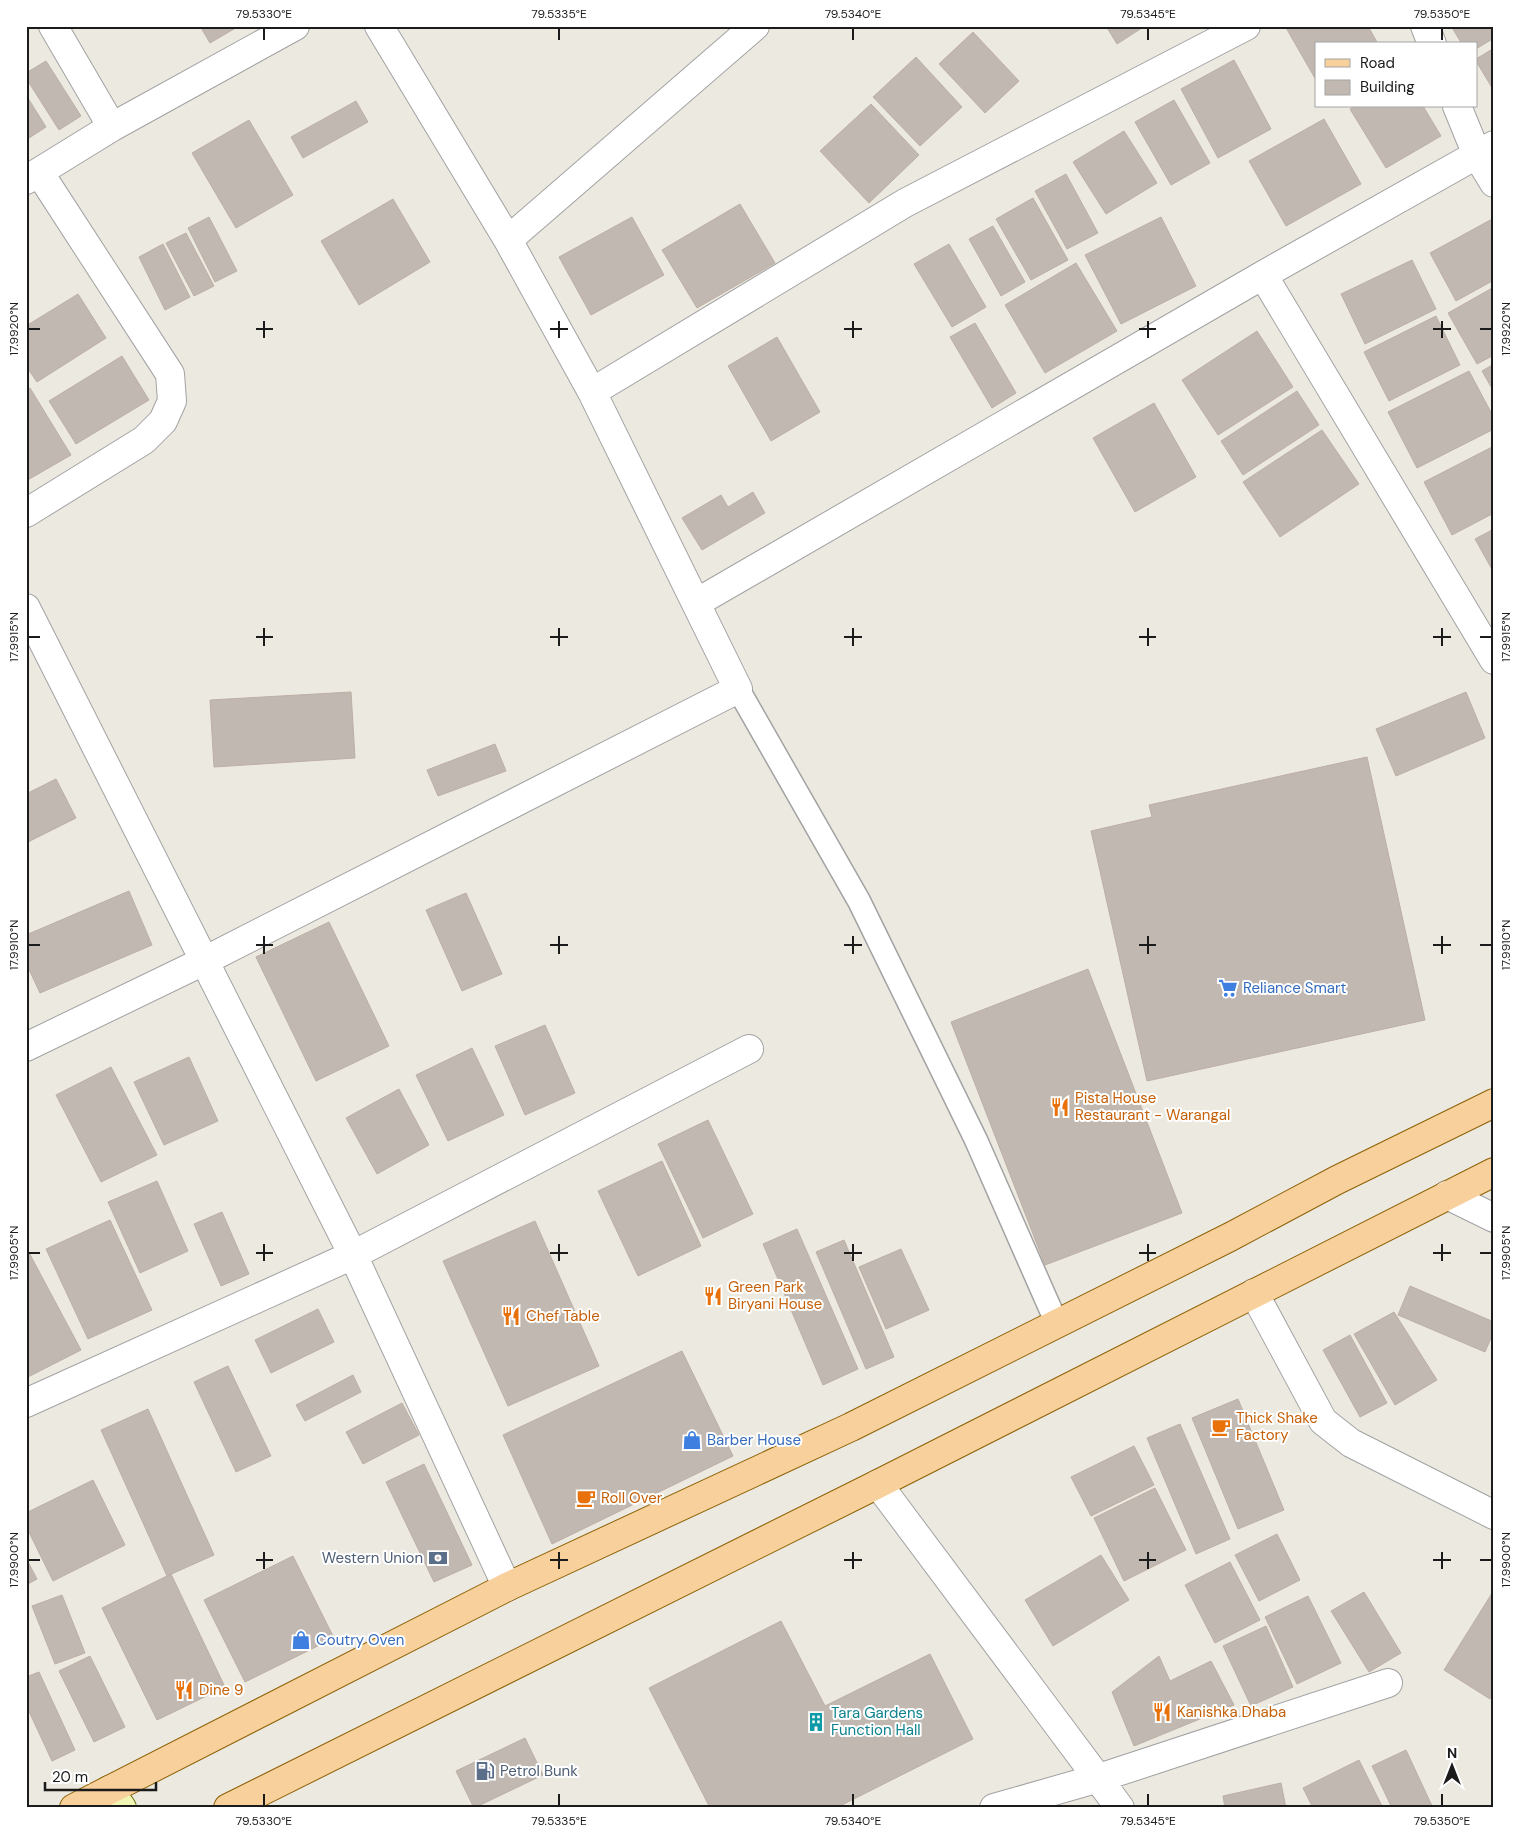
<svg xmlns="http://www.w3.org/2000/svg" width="1520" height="1834" font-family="'DM Sans',sans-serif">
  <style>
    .building { fill: #c1b8b1; stroke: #bdafa4 }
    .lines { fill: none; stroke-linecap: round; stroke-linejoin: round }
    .lane-casing { stroke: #a2a2a2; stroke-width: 25 }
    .street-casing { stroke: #a2a2a2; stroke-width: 30 }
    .secondary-casing { stroke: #606c09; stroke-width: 30 }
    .primary-casing { stroke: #8d6106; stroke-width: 30 }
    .lane { stroke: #fff; stroke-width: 22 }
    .street { stroke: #fff; stroke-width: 28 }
    .secondary { stroke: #f2f6b5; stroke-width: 28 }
    .primary { stroke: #f7d09b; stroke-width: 28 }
    .ticks { fill: none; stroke: #1b1b1b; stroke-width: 2 }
    .labels { text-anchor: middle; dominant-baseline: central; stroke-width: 4; stroke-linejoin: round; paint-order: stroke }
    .shop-label { font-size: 15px; fill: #366cbe; stroke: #fff; text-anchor: start }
    .food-label { font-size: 15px; fill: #c56008; stroke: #fff; text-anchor: start }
    .service-label { font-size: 15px; fill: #4e5e75; stroke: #fff; text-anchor: end }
    .culture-label { font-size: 15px; fill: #0d838f; stroke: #fff; text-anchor: start }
    .neatline { fill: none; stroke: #1b1b1b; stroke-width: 2 }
    .ticks-label { font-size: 12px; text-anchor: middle; fill: #1b1b1b }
  </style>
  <rect width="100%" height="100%" fill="#ece9e1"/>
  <path class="building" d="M200 26H239L210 43Z
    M1106 26H1145L1117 44Z
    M1285 26H1368L1378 44H1316V80Z
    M1451 26H1494V38L1476 49V44H1462Z
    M973 32 1019 81 985 113 939 64Z
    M1494 48V91L1476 61V59Z
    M916 57 962 107 920 146 873 97Z
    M1234 60 1271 129 1218 158 1181 89Z
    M46 61 81 116 59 130 26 78V73Z
    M26 95 46 127 26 140Z
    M1174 100 1210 163 1171 185 1135 122Z
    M356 101 368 122 303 158 291 137Z
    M871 104 919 155 869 203 820 151Z
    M1355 106H1423L1441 136 1386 168 1350 109Z
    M1324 119 1361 184 1286 226 1249 161Z
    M249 120 293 195 236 228 192 153Z
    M1124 131 1157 183 1106 214 1073 162Z
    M1066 174 1098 233 1067 249 1035 191Z
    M1033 198 1068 260 1031 280 996 219Z
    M393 199 430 262 359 305 321 241Z
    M740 204 775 263 697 308 662 250Z
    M209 217 237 271 215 282 188 228Z
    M632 217 664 275 591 315 559 257Z
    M1161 217 1196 286 1121 324 1085 255Z
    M1494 218V280L1456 301 1430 253Z
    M993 226 1025 282 1001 296 969 239Z
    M186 233 214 286 194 296 166 243Z
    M163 244 190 297 165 310 139 257Z
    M949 244 986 307 952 327 914 264Z
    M1412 260 1436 309 1365 344 1341 294Z
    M1076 263 1117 331 1045 373 1005 305Z
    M1494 287V355L1477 364 1448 313Z
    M78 294 106 338 37 382 26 366V326Z
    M1436 316 1460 365 1389 401 1364 352Z
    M975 323 1016 393 992 408 950 337Z
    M1257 331 1293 387 1218 435 1182 380Z
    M777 337 820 412 771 441 728 366Z
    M122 356 149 400 76 444 49 401Z
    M1494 364V392L1482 371Z
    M1469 371 1494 418V429L1417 468 1388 412Z
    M30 388 71 455 26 481V391Z
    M1297 391 1319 425 1243 475 1221 441Z
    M1154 403 1196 477 1135 512 1093 438Z
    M1322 430 1359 484 1280 537 1243 482Z
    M1494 446V513L1452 535 1424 482Z
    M753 492 765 513 702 550 682 518 721 495 728 507Z
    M1494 529V573L1475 539Z
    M351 692 355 758 214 767 210 700Z
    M1466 692 1485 738 1396 776 1376 729Z
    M495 744 506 771 438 796 427 770Z
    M1367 757 1425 1020 1147 1081 1091 831 1152 817 1149 805Z
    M56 779 76 818 26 843V794Z
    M129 891 152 945 40 993 26 963V935Z
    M466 893 502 974 462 991 426 910Z
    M329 922 389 1046 316 1081 256 957Z
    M1088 969 1182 1213 1045 1265 951 1022Z
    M545 1025 575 1093 525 1115 495 1046Z
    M472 1048 504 1115 448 1141 416 1075Z
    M189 1057 218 1121 164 1145 134 1082Z
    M111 1067 157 1155 101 1182 56 1095Z
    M399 1089 429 1145 377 1174 346 1118Z
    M708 1120 753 1214 703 1238 658 1144Z
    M662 1161 701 1246 638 1276 598 1191Z
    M157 1181 188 1251 140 1273 108 1202Z
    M222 1212 249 1274 221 1286 194 1224Z
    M110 1220 152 1310 88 1339 46 1249Z
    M535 1221 599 1366 508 1406 443 1261Z
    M797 1229 858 1369 823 1385 763 1244Z
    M844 1240 894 1357 866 1369 816 1252Z
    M26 1247 81 1350 26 1378Z
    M901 1249 929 1310 886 1329 859 1267Z
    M1410 1286 1494 1322V1331L1485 1352 1398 1315Z
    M318 1309 334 1342 271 1373 255 1340Z
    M1394 1312 1437 1380 1395 1405 1354 1334Z
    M1350 1335 1387 1403 1360 1417 1323 1350Z
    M682 1351 733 1456 552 1544 503 1435Z
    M228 1366 271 1456 236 1472 194 1382Z
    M353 1375 361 1392 305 1421 296 1405Z
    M1238 1399 1284 1510 1238 1529 1192 1418Z
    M402 1403 419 1435 363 1464 346 1432Z
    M148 1409 214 1555 167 1576 101 1430Z
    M1180 1424 1230 1539 1196 1554 1147 1438Z
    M1134 1446 1154 1485 1091 1516 1071 1477Z
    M424 1464 472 1565 434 1582 386 1482Z
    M93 1480 125 1545 53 1581 26 1526V1513Z
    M1155 1488 1186 1550 1124 1581 1094 1518Z
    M1277 1534 1300 1580 1259 1601 1235 1555Z
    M1101 1555 1129 1600 1053 1646 1025 1600Z
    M293 1556 334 1638 245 1682 204 1600Z
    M26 1558 37 1579 26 1585Z
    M1230 1562 1260 1620 1215 1643 1185 1585Z
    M171 1574 225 1687 157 1720 102 1608Z
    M1494 1590V1693L1490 1699 1444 1670Z
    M1364 1592 1401 1653 1369 1672 1331 1611Z
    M62 1595 85 1653 55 1664 32 1606Z
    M1308 1596 1341 1663 1297 1684 1265 1617Z
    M781 1621 825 1706 930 1654 973 1739 836 1808H710L649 1688Z
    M1266 1626 1293 1687 1251 1706 1223 1646Z
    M90 1656 125 1727 94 1742 59 1671Z
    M1159 1656 1170 1681 1211 1661 1234 1705 1134 1746 1112 1692Z
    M39 1672 75 1750 52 1761 26 1705V1677Z
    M525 1738 543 1775 474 1808 456 1771Z
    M1406 1750 1433 1808H1392L1372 1766Z
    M1359 1760 1383 1808H1313L1303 1788Z
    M1281 1783 1286 1808H1225L1223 1796Z"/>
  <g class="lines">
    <g class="lane-casing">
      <path id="lane" d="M738 689 859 901 976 1140 1057 1324"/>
    </g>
    <g class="street-casing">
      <path id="street" d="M53 26 112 127 295 26
        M1425 26 1432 44
        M1457 106 1477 155 1494 183
        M26 180 112 127
        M508 240 755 26
        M1263 275 1494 660
        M592 392 905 203 1246 26
        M26 513 144 440 163 421 172 401 170 374 39 172
        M696 603 1263 275 1494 145
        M26 608 353 1255 507 1587
        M26 1047 204 961 738 689 592 392 508 240 379 26
        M1447 1195 1494 1218
        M1254 1293 1323 1421 1351 1443 1494 1515
        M26 1403 353 1255 749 1049
        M878 1484 1120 1808
        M994 1808 1099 1778 1388 1683"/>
    </g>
    <g class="secondary-casing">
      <path id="secondary" d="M109 1790 122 1808"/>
    </g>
    <g class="primary-casing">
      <path id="primary" d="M74 1808 507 1587 851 1427 1230 1237 1337 1180 1494 1103
        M228 1808 878 1484 1494 1172"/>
    </g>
    <use href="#lane" class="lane"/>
    <use href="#street" class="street"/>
    <use href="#secondary" class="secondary"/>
    <use href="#primary" class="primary"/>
  </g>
  <path class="ticks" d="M264 28V40M559 28V40M853 28V40M1148 28V40M1442 28V40M264 321V338M559 321V338M853 321V338M1148 321V338M1442 321V338M28 329H40M256 329H273M550 329H568M844 329H862M1139 329H1156M1433 329H1451M1480 329H1492M264 628V646M559 628V646M853 628V646M1148 628V646M1442 628V646M28 637H40M256 637H273M550 637H568M844 637H862M1139 637H1156M1433 637H1451M1480 637H1492M264 936V954M559 936V954M853 936V954M1148 936V954M1442 936V954M28 945H40M256 945H273M550 945H568M844 945H862M1139 945H1156M1433 945H1451M1480 945H1492M264 1244V1261M559 1244V1261M853 1244V1261M1148 1244V1261M1442 1244V1261M28 1253H40M256 1253H273M550 1253H568M844 1253H862M1139 1253H1156M1433 1253H1451M1480 1253H1492M264 1552V1569M559 1552V1569M853 1552V1569M1148 1552V1569M1442 1552V1569M28 1560H40M256 1560H273M550 1560H568M844 1560H862M1139 1560H1156M1433 1560H1451M1480 1560H1492M264 1794V1806M559 1794V1806M853 1794V1806M1148 1794V1806M1442 1794V1806"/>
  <defs>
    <g id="supermarket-bare" transform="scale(1.5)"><path d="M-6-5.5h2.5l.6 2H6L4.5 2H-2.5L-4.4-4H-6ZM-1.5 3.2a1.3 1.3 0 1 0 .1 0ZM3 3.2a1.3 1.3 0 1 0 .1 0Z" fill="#3f7fe0" stroke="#fff" stroke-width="2.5" paint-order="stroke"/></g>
    <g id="restaurant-bare" transform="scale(1.5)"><path d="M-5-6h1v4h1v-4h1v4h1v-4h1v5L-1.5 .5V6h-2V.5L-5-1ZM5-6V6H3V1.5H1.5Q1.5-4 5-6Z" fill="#e8710a" stroke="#fff" stroke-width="2.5" paint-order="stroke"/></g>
    <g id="cafe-bare" transform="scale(1.5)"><path d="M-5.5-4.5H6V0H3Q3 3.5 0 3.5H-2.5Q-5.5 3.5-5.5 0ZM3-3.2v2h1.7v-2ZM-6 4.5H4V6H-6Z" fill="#e8710a" stroke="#fff" stroke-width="2.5" paint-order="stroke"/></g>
    <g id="shop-bare" transform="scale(1.5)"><path d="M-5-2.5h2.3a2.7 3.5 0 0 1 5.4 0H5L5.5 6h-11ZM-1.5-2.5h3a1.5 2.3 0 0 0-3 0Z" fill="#3f7fe0" stroke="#fff" stroke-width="2.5" paint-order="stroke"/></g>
    <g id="bank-bare" transform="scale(1.5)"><path d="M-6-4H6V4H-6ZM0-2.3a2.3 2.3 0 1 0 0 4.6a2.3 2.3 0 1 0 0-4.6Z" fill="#5c6f8a" stroke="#fff" stroke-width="2.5" paint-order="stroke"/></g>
    <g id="building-bare" transform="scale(1.5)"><path d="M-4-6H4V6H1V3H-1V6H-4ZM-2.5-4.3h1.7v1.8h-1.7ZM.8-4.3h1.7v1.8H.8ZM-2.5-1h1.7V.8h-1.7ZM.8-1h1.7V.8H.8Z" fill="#0f9aa8" stroke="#fff" stroke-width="2.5" paint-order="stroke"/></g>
    <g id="fuel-bare" transform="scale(1.5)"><path d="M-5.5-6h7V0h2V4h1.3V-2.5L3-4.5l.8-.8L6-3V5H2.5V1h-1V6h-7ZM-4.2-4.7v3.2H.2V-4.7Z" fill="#5c6f8a" stroke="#fff" stroke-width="2.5" paint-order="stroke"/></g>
  </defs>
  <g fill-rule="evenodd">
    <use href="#supermarket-bare" x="1228" y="988"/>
    <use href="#restaurant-bare" x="1060" y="1107"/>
    <use href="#restaurant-bare" x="713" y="1296"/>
    <use href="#restaurant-bare" x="511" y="1316"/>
    <use href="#cafe-bare" x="1221" y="1427"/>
    <use href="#shop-bare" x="692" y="1440"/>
    <use href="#cafe-bare" x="586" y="1498"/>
    <use href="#bank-bare" x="438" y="1558"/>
    <use href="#shop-bare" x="301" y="1640"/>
    <use href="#restaurant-bare" x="184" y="1690"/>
    <use href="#restaurant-bare" x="1162" y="1712"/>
    <use href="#building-bare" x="816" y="1722"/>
    <use href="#fuel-bare" x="485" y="1771"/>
  </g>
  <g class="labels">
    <g class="shop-label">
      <text x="1243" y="988">Reliance Smart</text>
      <text x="707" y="1440">Barber House</text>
      <text x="316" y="1640">Coutry Oven</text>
    </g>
    <g class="food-label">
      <text x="1075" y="1098">Pista House<tspan x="1075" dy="17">Restaurant - Warangal</tspan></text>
      <text x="728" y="1287">Green Park<tspan x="728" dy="17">Biryani House</tspan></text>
      <text x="526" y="1316">Chef Table</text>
      <text x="1236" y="1418">Thick Shake<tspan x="1236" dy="17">Factory</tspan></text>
      <text x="601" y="1498">Roll Over</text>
      <text x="199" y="1690">Dine 9</text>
      <text x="1177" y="1712">Kanishka Dhaba</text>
    </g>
    <g class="service-label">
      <text x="423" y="1558">Western Union</text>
      <text x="500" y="1771" text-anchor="start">Petrol Bunk</text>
    </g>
    <g class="culture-label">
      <text x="831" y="1713">Tara Gardens<tspan x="831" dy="17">Function Hall</tspan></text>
    </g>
  </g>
  <rect width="1520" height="1834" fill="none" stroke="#ffffff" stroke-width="55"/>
  <rect x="1315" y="42" width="162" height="65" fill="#ffffff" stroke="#a4a4a4"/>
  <rect x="1325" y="59" width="25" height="8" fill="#f7d09b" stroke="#a4a4a4"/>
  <text x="1360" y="68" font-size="15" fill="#1b1b1b">Road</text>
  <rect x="1325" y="80" width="25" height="15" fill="#c1b8b1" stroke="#a4a4a4"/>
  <text x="1360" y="92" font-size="15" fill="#1b1b1b">Building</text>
  <g transform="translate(1452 1766)" stroke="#ffffff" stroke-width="4" paint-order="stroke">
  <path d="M0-4L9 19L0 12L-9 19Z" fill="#1b1b1b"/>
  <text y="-8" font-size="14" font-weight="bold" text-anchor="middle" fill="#1b1b1b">N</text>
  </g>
  <path d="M45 1782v8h111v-8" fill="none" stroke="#1b1b1b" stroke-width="2.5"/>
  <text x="52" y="1782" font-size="15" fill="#1b1b1b" stroke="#ffffff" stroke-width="4" paint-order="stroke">20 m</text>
  <rect x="28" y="28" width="1464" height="1778" class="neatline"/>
  <g class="ticks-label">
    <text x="264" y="18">79.5330°E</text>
    <text x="559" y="18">79.5335°E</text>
    <text x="853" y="18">79.5340°E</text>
    <text x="1148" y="18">79.5345°E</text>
    <text x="1442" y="18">79.5350°E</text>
    <text transform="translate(14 329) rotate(-90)" y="4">17.9920°N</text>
    <text transform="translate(1506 329) rotate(-90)" y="4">17.9920°N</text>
    <text transform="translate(14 637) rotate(-90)" y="4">17.9915°N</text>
    <text transform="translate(1506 637) rotate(-90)" y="4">17.9915°N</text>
    <text transform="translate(14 945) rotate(-90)" y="4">17.9910°N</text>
    <text transform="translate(1506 945) rotate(-90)" y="4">17.9910°N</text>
    <text transform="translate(14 1253) rotate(-90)" y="4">17.9905°N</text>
    <text transform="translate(1506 1253) rotate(-90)" y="4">17.9905°N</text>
    <text transform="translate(14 1560) rotate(-90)" y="4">17.9900°N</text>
    <text transform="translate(1506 1560) rotate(-90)" y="4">17.9900°N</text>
    <text x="264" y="1825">79.5330°E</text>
    <text x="559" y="1825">79.5335°E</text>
    <text x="853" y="1825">79.5340°E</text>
    <text x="1148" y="1825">79.5345°E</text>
    <text x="1442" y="1825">79.5350°E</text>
  </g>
</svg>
